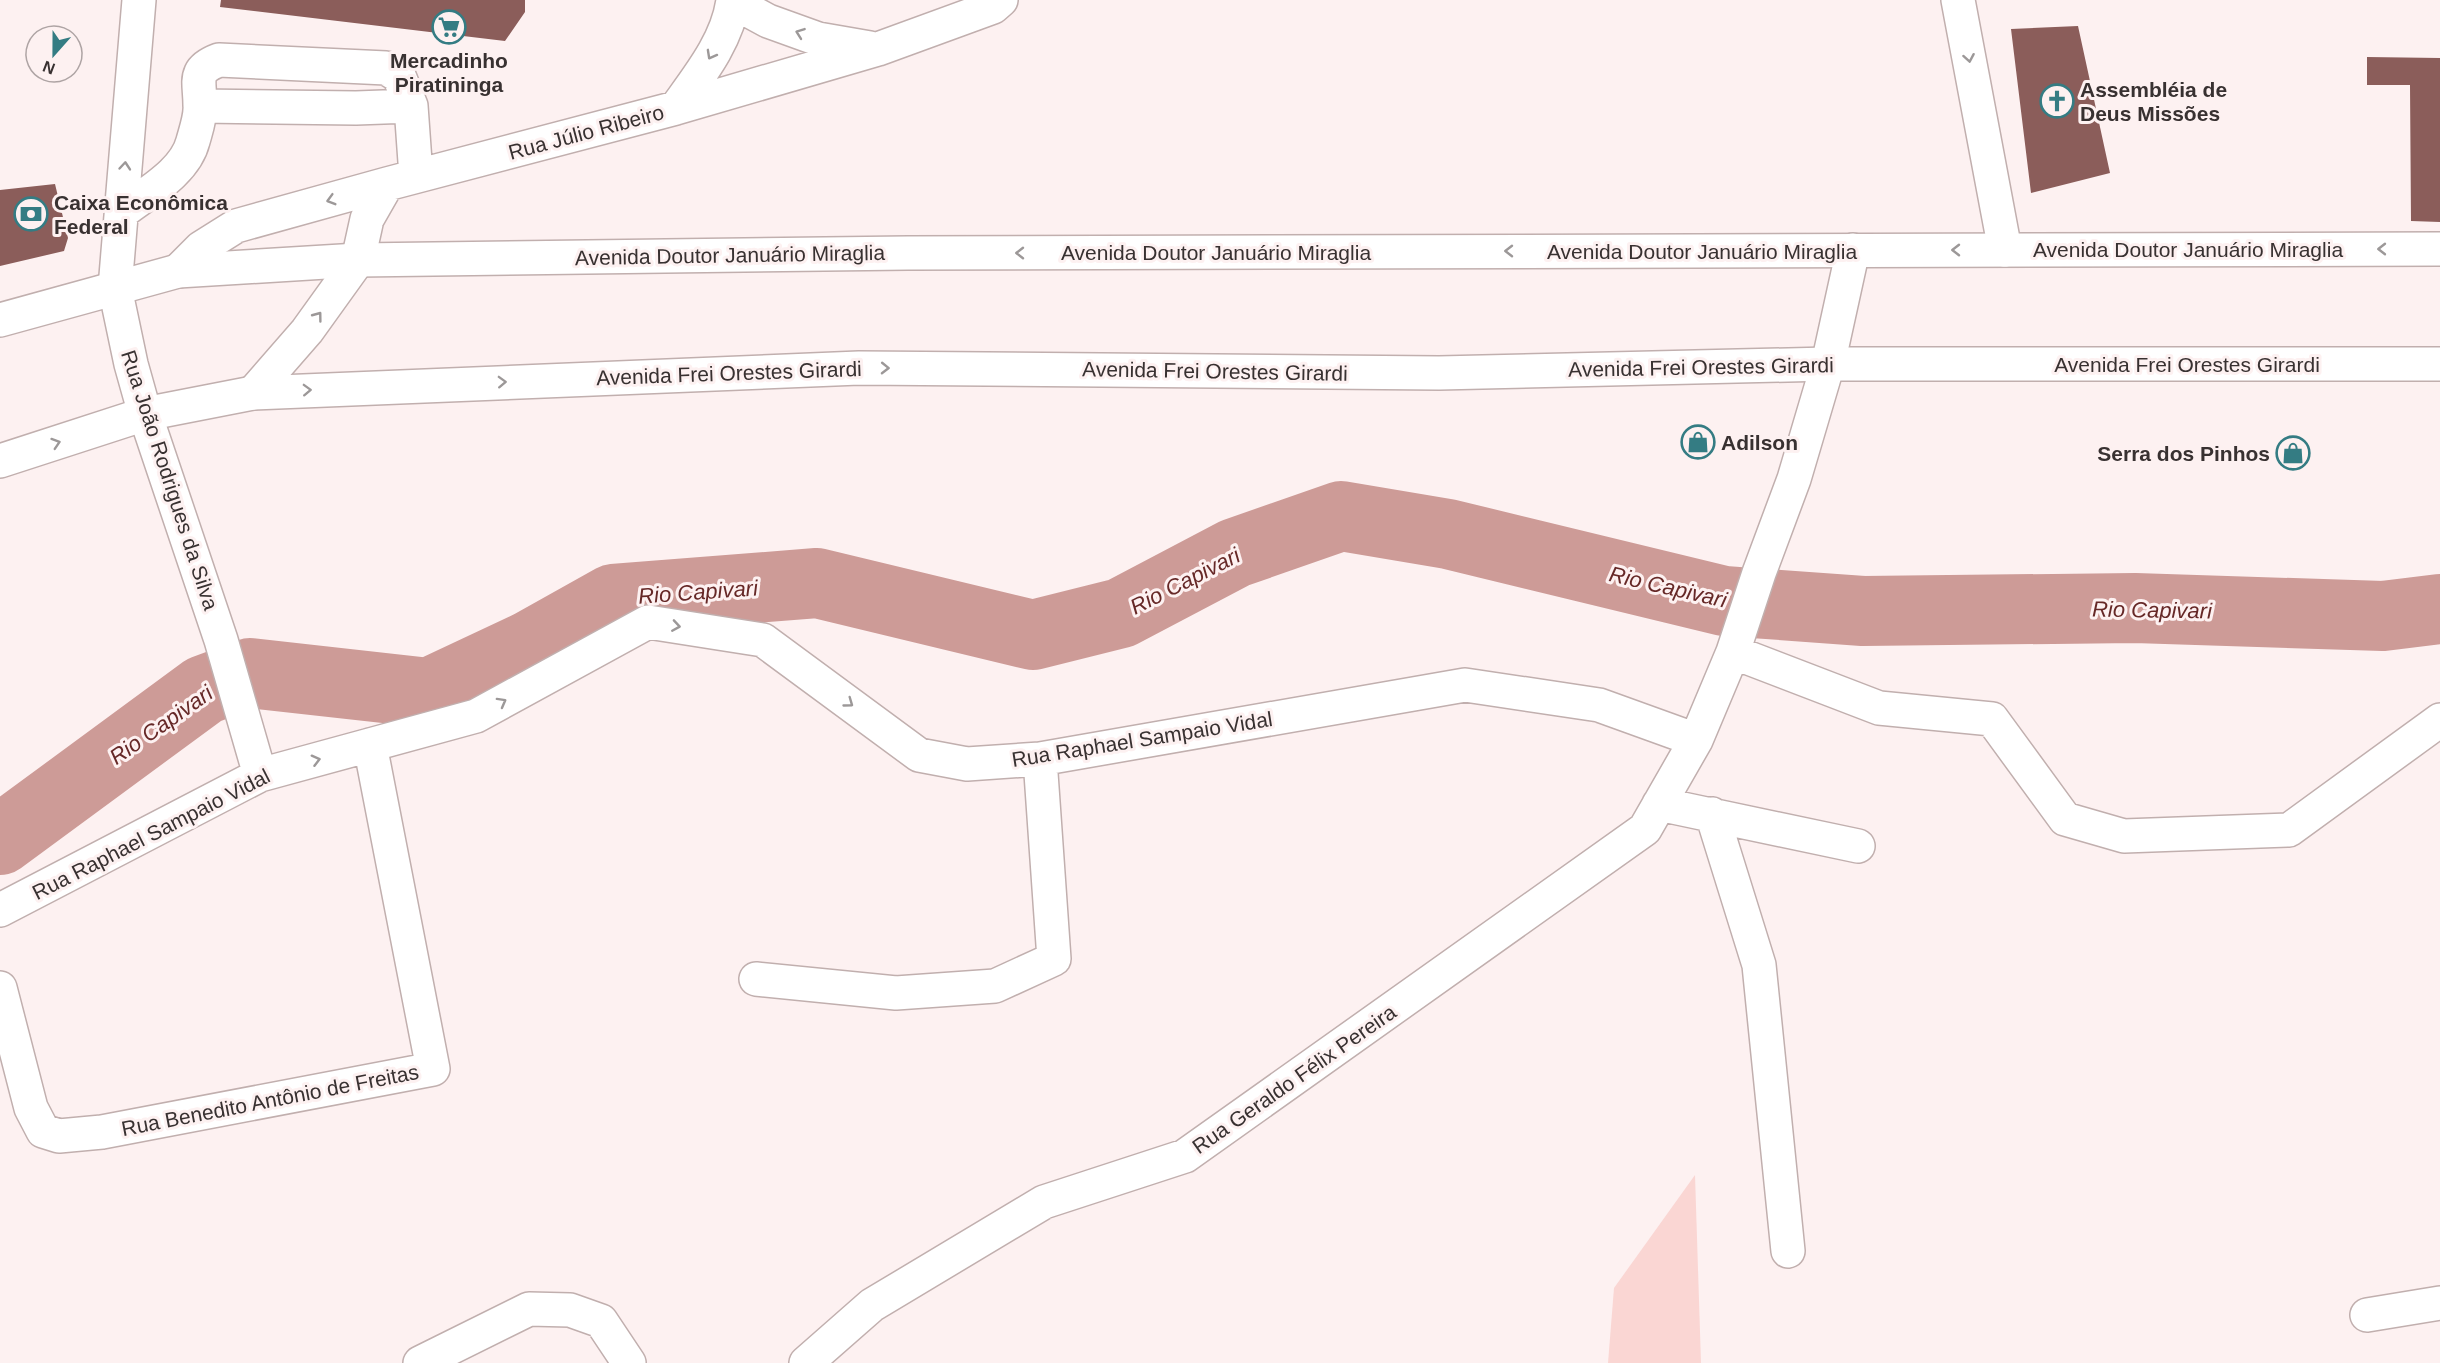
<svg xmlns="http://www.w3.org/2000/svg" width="2440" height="1363" font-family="Arial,sans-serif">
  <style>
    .green { fill: #fad6d3 }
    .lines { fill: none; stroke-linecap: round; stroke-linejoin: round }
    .river { stroke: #cd9b97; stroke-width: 70 }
    .building { fill: #8b5d5a }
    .minor-casing { stroke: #c1afae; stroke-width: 36 }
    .major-casing { stroke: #c1afae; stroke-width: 36 }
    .minor { stroke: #fff; stroke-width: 33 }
    .major { stroke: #fff; stroke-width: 33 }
    .oneway { stroke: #9c9898 }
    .labels { text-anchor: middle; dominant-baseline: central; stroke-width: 6; stroke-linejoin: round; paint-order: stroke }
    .poi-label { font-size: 21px; font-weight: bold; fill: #383131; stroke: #fdf1f1; text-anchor: start }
    .street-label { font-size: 21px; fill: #383131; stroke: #fdf1f1 }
    .water-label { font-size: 22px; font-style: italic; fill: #662827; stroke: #fdf1f1 }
  </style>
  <rect width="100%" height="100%" fill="#fdf1f1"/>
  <path class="green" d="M1695 1175 1701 1363H1608L1614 1288Z"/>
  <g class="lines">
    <path class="river" d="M0 840 204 690 250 673 429 693 529 646 613 599 817 583 1033 635 1121 613 1235 553 1341 516 1448 534 1724 601 1863 611 2135 608 2383 616 2440 609"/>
  </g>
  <path class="building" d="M221 0H525V12L505 41 220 7Z
    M2078 26 2110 173 2031 193 2011 29Z
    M2367 57 2440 58V222L2411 221 2410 85H2367Z
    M55 184 68 238 64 251 0 266V190Z"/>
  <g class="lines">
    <g class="minor-casing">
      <path id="minor" d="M139 0 115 288 131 364 145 414 221 640 260 775
        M1958 0 2005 250
        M733 2 768 21 818 39 870 48
        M200 106 356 108 411 106 416 176
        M676 108C699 76 728 40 733 0
        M122 212C146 193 185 173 193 141 196 130 201 116 200 105 200 81 192 70 219 60L386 68 399 76 411 106
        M178 271 201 248 236 226 387 184 676 108 878 49 993 7 1001 0
        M253 393 307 331 358 260 367 219 387 184
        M1733 652 1879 708 1992 719 2065 819 2124 836 2289 830 2440 720
        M1659 804 1858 846
        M1712 814 1759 965 1788 1251
        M0 910 260 775 476 716 648 622 763 640 919 755 967 764 1040 759 1465 685 1599 705 1696 740
        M756 979 896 993 995 986 1054 959 1040 759
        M0 988 31 1108 43 1131 59 1136 102 1132 433 1069 370 745
        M2367 1315 2440 1303
        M420 1363 529 1309 570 1310 601 1321 629 1363
        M806 1363 872 1305 1044 1202 1185 1156 1645 829 1696 740 1733 652 1759 573 1794 479 1828 364 1853 250"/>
    </g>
    <g class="major-casing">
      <path id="major" d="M0 320 178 271 358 260 908 253 2440 249
        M0 461 145 414 253 393 859 368 1439 373 1828 364H2440"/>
    </g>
    <use href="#minor" class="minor"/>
    <use href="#major" class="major"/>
  </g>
  <defs><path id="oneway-chevron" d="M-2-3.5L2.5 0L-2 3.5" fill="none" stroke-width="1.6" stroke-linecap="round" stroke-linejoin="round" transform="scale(1.5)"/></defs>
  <g class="oneway">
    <use href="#oneway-chevron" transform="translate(800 33) rotate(-160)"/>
    <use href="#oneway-chevron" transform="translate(711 55) rotate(119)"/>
    <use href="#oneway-chevron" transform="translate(1969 58) rotate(80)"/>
    <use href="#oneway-chevron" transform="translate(125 166) rotate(-85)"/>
    <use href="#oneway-chevron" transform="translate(331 200) rotate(164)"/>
    <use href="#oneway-chevron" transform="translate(2382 249) rotate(180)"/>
    <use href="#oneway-chevron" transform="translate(1956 250) rotate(180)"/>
    <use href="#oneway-chevron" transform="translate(1509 251) rotate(180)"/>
    <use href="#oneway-chevron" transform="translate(1020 253) rotate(180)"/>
    <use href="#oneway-chevron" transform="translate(318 316) rotate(-53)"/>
    <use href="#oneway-chevron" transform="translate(885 368) rotate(1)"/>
    <use href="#oneway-chevron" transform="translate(502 382) rotate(-2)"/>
    <use href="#oneway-chevron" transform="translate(307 390) rotate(-2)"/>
    <use href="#oneway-chevron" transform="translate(56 443) rotate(-18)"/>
    <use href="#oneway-chevron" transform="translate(676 626) rotate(9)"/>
    <use href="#oneway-chevron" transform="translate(502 702) rotate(-29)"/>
    <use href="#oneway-chevron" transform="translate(849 703) rotate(36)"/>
    <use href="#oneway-chevron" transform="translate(316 760) rotate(-15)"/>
  </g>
  <defs>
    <g id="supermarket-ring" transform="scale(1.725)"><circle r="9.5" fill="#fdf1f1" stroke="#347c83" stroke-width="1.5"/><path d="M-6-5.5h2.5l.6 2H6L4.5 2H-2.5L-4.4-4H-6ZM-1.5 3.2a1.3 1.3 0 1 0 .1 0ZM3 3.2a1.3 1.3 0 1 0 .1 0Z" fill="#347c83"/></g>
    <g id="church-ring" transform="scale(1.725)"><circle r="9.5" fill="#fdf1f1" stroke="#347c83" stroke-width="1.5"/><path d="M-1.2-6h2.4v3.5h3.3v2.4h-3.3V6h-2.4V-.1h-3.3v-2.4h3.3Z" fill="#347c83"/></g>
    <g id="bank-ring" transform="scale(1.725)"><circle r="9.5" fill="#fdf1f1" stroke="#347c83" stroke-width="1.5"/><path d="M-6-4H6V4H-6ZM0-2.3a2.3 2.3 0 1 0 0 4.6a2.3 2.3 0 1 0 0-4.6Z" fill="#347c83"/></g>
    <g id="shop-ring" transform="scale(1.725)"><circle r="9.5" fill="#fdf1f1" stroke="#347c83" stroke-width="1.5"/><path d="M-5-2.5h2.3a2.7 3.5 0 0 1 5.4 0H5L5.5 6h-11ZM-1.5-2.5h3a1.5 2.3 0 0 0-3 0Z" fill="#347c83"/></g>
  </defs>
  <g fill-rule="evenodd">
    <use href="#supermarket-ring" x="449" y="27"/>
    <use href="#church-ring" x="2057" y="101"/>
    <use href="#bank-ring" x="31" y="214"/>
    <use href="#shop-ring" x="1698" y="442"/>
    <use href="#shop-ring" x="2293" y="453"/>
  </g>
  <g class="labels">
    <g class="poi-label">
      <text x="449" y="60" text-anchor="middle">Mercadinho<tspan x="449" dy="24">Piratininga</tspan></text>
      <text x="2080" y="89">Assembléia de<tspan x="2080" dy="24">Deus Missões</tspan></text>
      <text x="54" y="202">Caixa Econômica<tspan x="54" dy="24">Federal</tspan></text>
      <text x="1721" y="442">Adilson</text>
      <text x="2270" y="453" text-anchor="end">Serra dos Pinhos</text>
    </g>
    <g class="street-label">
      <text transform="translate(586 132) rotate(-15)">Rua Júlio Ribeiro</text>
      <text x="2188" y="249">Avenida Doutor Januário Miraglia</text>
      <text x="1702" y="251">Avenida Doutor Januário Miraglia</text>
      <text x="1216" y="252">Avenida Doutor Januário Miraglia</text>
      <text transform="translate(730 255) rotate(-1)">Avenida Doutor Januário Miraglia</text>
      <text x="2187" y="364">Avenida Frei Orestes Girardi</text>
      <text transform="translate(1701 367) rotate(-1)">Avenida Frei Orestes Girardi</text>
      <text transform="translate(1215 371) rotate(1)">Avenida Frei Orestes Girardi</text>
      <text transform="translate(729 373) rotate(-2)">Avenida Frei Orestes Girardi</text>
      <text transform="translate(170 480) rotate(72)">Rua João Rodrigues da Silva</text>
      <text transform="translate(1142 739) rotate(-9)">Rua Raphael Sampaio Vidal</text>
      <text transform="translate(151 834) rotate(-27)">Rua Raphael Sampaio Vidal</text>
      <text transform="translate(1294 1079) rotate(-35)">Rua Geraldo Félix Pereira</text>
      <text transform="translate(270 1100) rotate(-11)">Rua Benedito Antônio de Freitas</text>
    </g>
    <g class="water-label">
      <text transform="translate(1185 581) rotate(-27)">Rio Capivari</text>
      <text transform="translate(1668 587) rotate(13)">Rio Capivari</text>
      <text transform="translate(698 592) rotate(-4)">Rio Capivari</text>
      <text transform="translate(2152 610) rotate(1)">Rio Capivari</text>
      <text transform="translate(161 725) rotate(-35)">Rio Capivari</text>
    </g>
  </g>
  <g transform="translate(54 54) rotate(201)"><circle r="28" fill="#fdf1f1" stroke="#aea4a4" stroke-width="1.5"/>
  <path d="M0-4.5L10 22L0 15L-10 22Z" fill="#347c83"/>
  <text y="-9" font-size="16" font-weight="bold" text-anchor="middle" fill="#383131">N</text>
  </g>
</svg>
